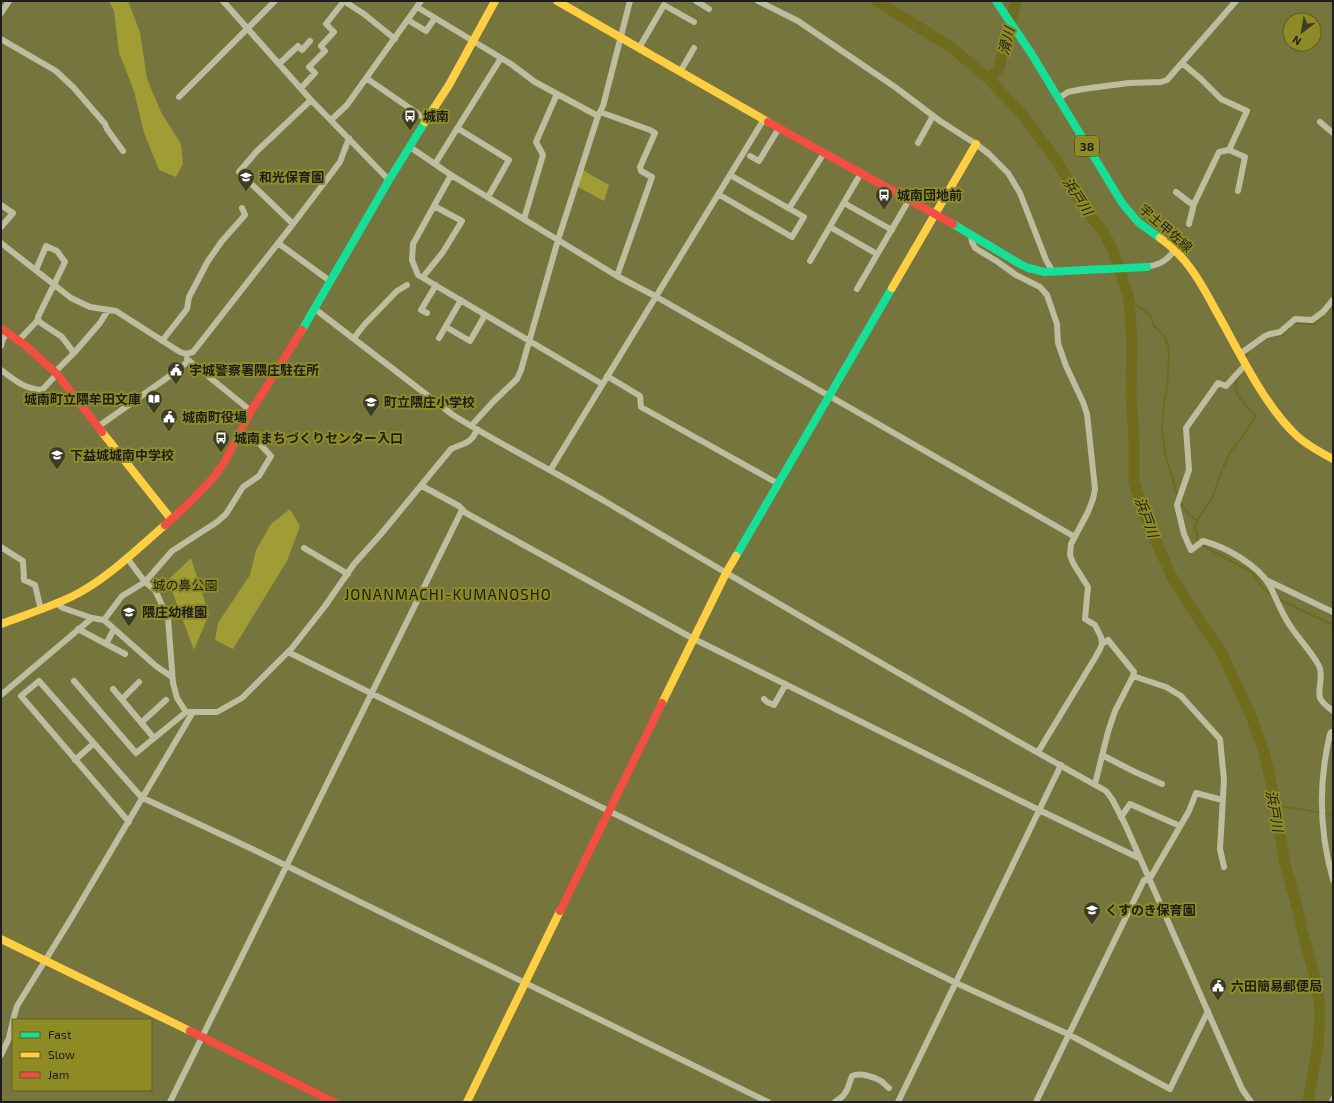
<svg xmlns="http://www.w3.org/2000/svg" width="1334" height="1103" font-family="'Exo 2','Noto Sans JP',sans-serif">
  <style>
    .green { fill: #a09d34 }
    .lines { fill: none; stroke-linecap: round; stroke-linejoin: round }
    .stream { stroke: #6f6d1d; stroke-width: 2 }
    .river { stroke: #6f6d1d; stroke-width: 11 }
    .street { stroke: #bdbda0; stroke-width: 6 }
    .fast { stroke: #16e098; stroke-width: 8 }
    .slow { stroke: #ffcf43; stroke-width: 8 }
    .jam { stroke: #f24e42; stroke-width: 8 }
    .labels { text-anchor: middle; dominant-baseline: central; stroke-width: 4; stroke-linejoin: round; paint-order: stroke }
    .shield { fill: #8e8b25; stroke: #3f3e1f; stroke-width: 1 }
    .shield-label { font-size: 12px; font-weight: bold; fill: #1d1d1d }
    .poi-label { font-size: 13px; font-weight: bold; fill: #1d1d1d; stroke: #8e8b25; text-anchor: start }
    .street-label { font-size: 13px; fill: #1d1d1d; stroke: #8e8b25 }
    .park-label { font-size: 13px; fill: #1d1c1b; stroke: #8e8b25 }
    .water-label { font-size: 14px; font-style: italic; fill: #1c1c1a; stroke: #8e8b25 }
    .quarter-label { font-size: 15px; letter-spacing: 1px; fill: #1d1d1d; stroke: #8e8b25 }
  </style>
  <rect width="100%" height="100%" fill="#76753d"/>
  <path class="green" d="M109 1H128L140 32 147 79 161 112 181 144 183 164 176 177 159 170 144 133 134 91 119 53 114 11Z
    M581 169 609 185 604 201 576 186Z
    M290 509 300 526 287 561 233 649 215 640 218 623 250 575 256 550 271 524Z
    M191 558 209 614 194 650 168 580Z"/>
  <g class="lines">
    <path class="stream" d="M1129 299 1150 315 1154 326 1164 336 1168 345 1169 354 1167 387 1164 403 1162 431 1165 454 1178 497
      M1293 323 1315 324 1333 305
      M1277 336 1282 335 1289 328
      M1259 344 1269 337
      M1245 358 1250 350
      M1241 373C1239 376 1237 379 1236 382 1232 393 1248 408 1256 415L1246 432 1231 451 1222 470 1212 498 1197 521 1195 529 1197 532V539L1200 544 1253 573 1263 589 1271 594
      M1180 501 1189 515 1197 521
      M1278 599 1333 625
      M1275 805 1329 814 1333 816"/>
    <path class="river" d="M877 1 952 48 989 79 1022 114 1054 157 1087 212 1103 231 1114 252 1129 299 1132 340 1131 396 1134 440V482L1148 524 1172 577 1201 623 1221 651 1251 716 1264 752 1273 792 1285 864 1297 907 1305 942 1315 978 1319 1000 1320 1016 1318 1045 1308 1102
      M989 79 999 68 1016 1"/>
    <path class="street" d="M223 1 311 100 389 180
      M344 1 364 14 395 39
      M696 1 709 9
      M758 1 798 21 895 87 940 121 976 144 989 154 1008 173 1020 193 1046 260 1053 272
      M417 7 511 64 535 82 598 116
      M1 13 9 1
      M408 20 426 31 435 18
      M1 39 56 71 74 88 105 124 107 129 123 151
      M639 48 664 5 694 22
      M1182 63 1201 79 1221 99 1247 111 1229 150 1219 152 1194 204 1189 224
      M279 64 298 46 302 50 310 41
      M680 72 694 48
      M366 78 427 120
      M301 88 315 73 309 67 325 51 321 46 334 32 326 24 344 1
      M179 97 275 1
      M1059 98 1068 92 1083 89 1129 83 1161 82 1167 80 1236 1
      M600 112 650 130 655 133 640 167 641 171 652 177 617 276
      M331 120 347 105 421 1
      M1320 122 1333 133
      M457 128 509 160 488 197
      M918 143 933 116
      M410 147 451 175 558 240 617 276 655 296 1075 537
      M1229 150 1245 157 1238 191
      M750 156 759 161 779 128
      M435 164 501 58
      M451 175 413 244 412 260 418 275 602 384
      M1176 192 1193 205
      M718 194 792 237 804 217 730 175
      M844 203 892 230
      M1 205 13 213 1 227
      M790 207 824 153
      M524 219 543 155 536 142 557 94
      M293 224 239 172 256 152 311 100
      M830 227 877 254
      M971 236 972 242 975 248 998 262 1016 275 1040 287 1047 295 1057 324 1058 343 1066 366 1083 402 1087 414 1095 489 1093 499 1088 512 1071 544 1070 555 1073 563 1088 587 1085 619 1095 625 1101 637 1102 644 1100 649 1095 658 1038 752
      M1 243 71 298 90 307 116 311 180 352 186 354 193 352 293 224 340 162 349 138
      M278 243 330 281
      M810 261 861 173
      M1147 267C1161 264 1166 261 1175 250
      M36 270 46 246 57 251 65 262 38 317V320L41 323 62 337 74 353 55 372
      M423 277 443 252 462 221 434 206
      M857 289 909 200
      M315 309 453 415C501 445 552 470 601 499 768 598 936 696 1106 791L1112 799 1125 824 1242 1089 1251 1102
      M427 313 421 310 436 285
      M446 327 470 341 485 315
      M354 338 364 325 397 291 407 285
      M439 338 461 300
      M19 340 38 320
      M162 341 187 309 189 297 208 261 222 241 245 215 242 208
      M1 346 3 339 8 332
      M74 353 100 323 108 310
      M1240 354 1265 336 1270 334 1280 332 1295 319 1312 320 1323 312 1333 300
      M187 359 251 411
      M1246 364 1226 386 1218 383 1186 428 1189 470 1177 505 1184 534 1191 550 1203 541C1226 547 1258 565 1270 586 1276 598 1281 612 1289 624 1297 637 1312 652 1319 666 1324 676 1317 691 1320 698 1322 703 1329 708 1333 711
      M1 370C14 380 25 389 42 390L57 374
      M607 376 640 396 641 407 777 483
      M99 426 178 370 188 361
      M471 426 493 402 517 379 521 370 558 240 598 116 603 106 630 1
      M551 469 764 119
      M422 486 459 506 466 513 694 639 1039 810 1139 858
      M1 547 23 561 24 580 35 585 41 610
      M304 548 348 574
      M127 558 145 582 155 590 168 618 173 683 177 698 186 712H217L242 698 292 648 325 606 354 564 381 534 451 449C463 443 472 444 477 429
      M1266 580 1333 612
      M92 618 104 620 122 596 145 582 172 551 217 522 226 514 243 487 259 476 271 456 257 441 240 432
      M104 620 156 666 172 677
      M78 629 125 654
      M106 644 114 629
      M288 652 956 983 1068 1034 1170 1089 1208 1011
      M1133 676 1166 687 1181 696 1220 739 1224 780 1220 849 1224 867
      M74 681 136 753 186 712
      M113 689 154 738
      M1 695 92 618 63 608 56 603
      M122 699 139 682
      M764 699 767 702 774 705 786 684
      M142 722 166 700
      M1333 732H1331L1330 734C1318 784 1319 831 1333 880
      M1102 755 1135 772 1162 784
      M75 760 93 744
      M1095 784 1108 732 1115 711 1133 676 1134 672 1108 640 1102 644
      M143 798 248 847 768 1102
      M1121 817 1130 804 1180 826
      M129 822 21 696 39 681 143 799
      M13 1020 17 1006 69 922 193 712
      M1 1055 9 1038 13 1021
      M170 1102 462 510
      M835 1102 843 1096 847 1090 852 1076C860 1072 874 1077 881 1081 884 1083 886 1086 889 1088
      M898 1102 1061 765
      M1036 1102 1144 880H1149L1189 811 1196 793 1222 800
      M1332 1102 1333 1099"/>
    <path class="fast" d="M996 1 1031 53 1122 203 1138 222 1160 238
      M953 224 1020 264 1028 268 1045 272 1147 267
      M302 330 389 180 425 122
      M736 556 892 288"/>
    <path class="slow" d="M557 1 768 122
      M425 122 449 85 495 1
      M1160 238C1186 256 1200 281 1215 309 1238 349 1262 402 1295 434 1306 445 1320 452 1333 459
      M892 288 976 144
      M102 432 171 519
      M1 624C25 615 50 607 73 596 106 580 137 549 165 525
      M662 703 726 573 736 556
      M1 939 190 1031
      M467 1102 560 911"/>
    <path class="jam" d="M768 122 953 224
      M1 328 25 345 57 374 102 432
      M165 525 187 505 213 478 224 463 251 411 302 330
      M560 911 662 703
      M190 1031 334 1102"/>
  </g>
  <defs>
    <g id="bus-pin" transform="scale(0.9)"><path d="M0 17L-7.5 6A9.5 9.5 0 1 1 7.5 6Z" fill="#3c3c28" stroke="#8e8b25"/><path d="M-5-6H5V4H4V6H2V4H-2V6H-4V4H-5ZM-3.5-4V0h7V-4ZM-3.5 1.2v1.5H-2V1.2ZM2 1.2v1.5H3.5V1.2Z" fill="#fff"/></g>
    <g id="school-pin" transform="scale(0.9)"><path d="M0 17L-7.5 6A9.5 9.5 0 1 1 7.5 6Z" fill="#3c3c28" stroke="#8e8b25"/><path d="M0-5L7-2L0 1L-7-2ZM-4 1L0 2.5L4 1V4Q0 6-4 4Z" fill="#fff"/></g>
    <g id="civic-pin" transform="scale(0.9)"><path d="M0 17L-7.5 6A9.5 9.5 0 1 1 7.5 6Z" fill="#3c3c28" stroke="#8e8b25"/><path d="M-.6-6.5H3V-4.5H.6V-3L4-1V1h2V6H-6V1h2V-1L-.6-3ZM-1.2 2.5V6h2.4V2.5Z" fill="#fff"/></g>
    <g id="library-pin" transform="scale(0.9)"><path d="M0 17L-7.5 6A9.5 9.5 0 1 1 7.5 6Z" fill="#3c3c28" stroke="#8e8b25"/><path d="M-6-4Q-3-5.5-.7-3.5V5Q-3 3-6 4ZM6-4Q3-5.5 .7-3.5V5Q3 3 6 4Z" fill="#fff"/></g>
  </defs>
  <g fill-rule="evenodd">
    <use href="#bus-pin" x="410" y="116"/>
    <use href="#school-pin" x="246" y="177"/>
    <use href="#bus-pin" x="884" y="195"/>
    <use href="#civic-pin" x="176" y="370"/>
    <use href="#library-pin" x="154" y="399"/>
    <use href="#school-pin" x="371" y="402"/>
    <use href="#civic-pin" x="169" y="417"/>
    <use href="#bus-pin" x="221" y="438"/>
    <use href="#school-pin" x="57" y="455"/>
    <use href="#school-pin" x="129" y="612"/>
    <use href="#school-pin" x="1092" y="910"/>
    <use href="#civic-pin" x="1218" y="986"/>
  </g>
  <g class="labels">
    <rect class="shield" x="1075" y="136" width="24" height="20" rx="3"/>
    <g class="shield-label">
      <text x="1087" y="146">38</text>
    </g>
    <g class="poi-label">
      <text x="423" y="116">城南</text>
      <text x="259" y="177">和光保育園</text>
      <text x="897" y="195">城南団地前</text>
      <text x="189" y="370">宇城警察署隈庄駐在所</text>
      <text x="141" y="399" text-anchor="end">城南町立隈牟田文庫</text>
      <text x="384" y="402">町立隈庄小学校</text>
      <text x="182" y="417">城南町役場</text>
      <text x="234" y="438">城南まちづくりセンター入口</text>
      <text x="70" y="455">下益城城南中学校</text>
      <text x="142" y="612">隈庄幼稚園</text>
      <text x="1105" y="910">くすのき保育園</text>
      <text x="1231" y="986">六田簡易郵便局</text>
    </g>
    <g class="street-label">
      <text transform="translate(1166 228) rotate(41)">宇土甲佐線</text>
    </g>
    <g class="park-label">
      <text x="185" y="585">城の鼻公園</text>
    </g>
    <g class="water-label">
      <text transform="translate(1006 41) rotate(-76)">滑川</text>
      <text transform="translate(1078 196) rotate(57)">浜戸川</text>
      <text transform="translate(1147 517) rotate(70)">浜戸川</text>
      <text transform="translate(1275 811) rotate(80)">浜戸川</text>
    </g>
    <g class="quarter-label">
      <text x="448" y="594">JONANMACHI-KUMANOSHO</text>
    </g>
  </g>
  <rect width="1334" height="1103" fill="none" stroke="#1d1d1d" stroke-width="4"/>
  <rect x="12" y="1019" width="140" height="72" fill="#8e8b25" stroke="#615f22"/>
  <rect x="20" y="1032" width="20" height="6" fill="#16e098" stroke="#615f22"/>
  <text x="48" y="1039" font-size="12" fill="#1d1d1d">Fast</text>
  <rect x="20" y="1052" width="20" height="6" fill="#ffcf43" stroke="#615f22"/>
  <text x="48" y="1059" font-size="12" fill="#1d1d1d">Slow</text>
  <rect x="20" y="1072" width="20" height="6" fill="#f24e42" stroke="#615f22"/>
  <text x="48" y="1079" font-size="12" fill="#1d1d1d">Jam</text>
  <g transform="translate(1302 32) rotate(211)"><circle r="19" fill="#8e8b25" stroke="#615f22"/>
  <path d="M0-3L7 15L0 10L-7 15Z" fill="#3c3c28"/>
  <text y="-6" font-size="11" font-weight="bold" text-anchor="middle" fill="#1d1d1d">N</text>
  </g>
</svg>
